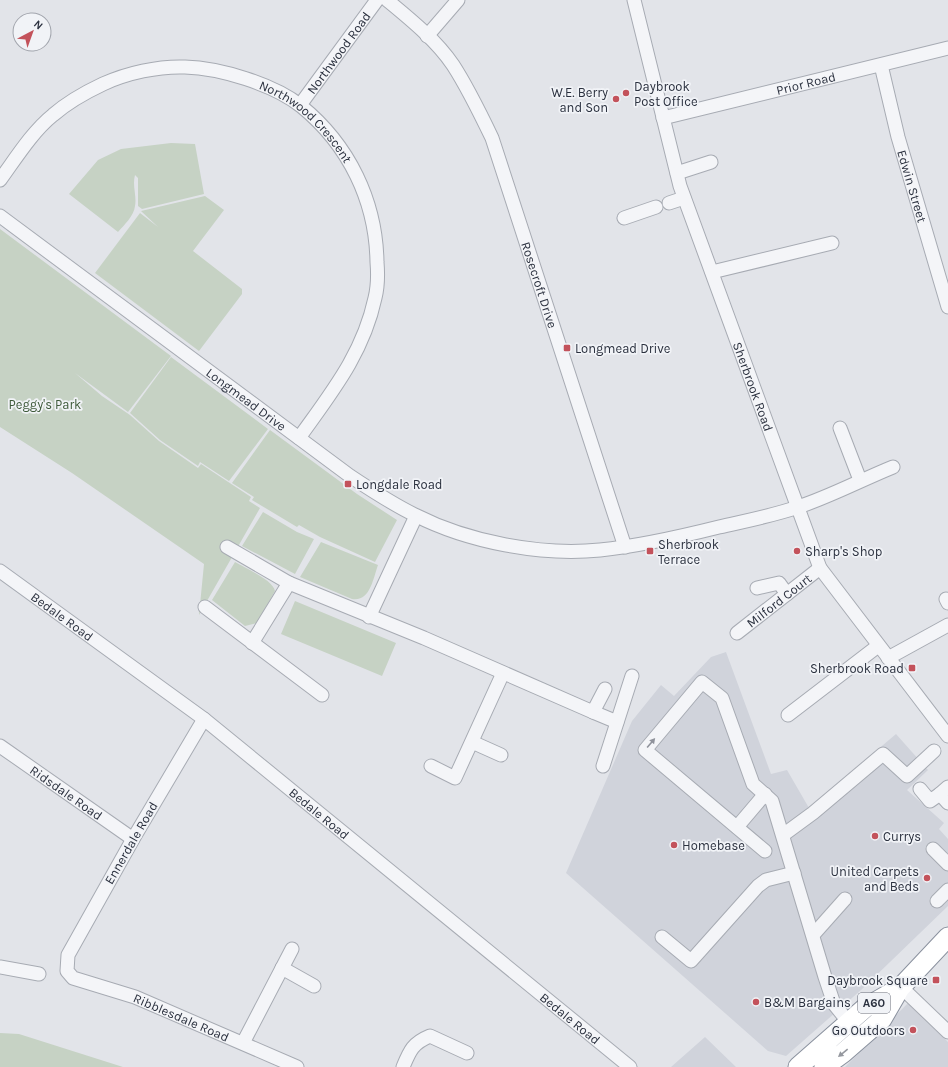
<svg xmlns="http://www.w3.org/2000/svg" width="948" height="1067" font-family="Karla,sans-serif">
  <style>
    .built { fill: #d0d3db }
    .green { fill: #c6d2c4 }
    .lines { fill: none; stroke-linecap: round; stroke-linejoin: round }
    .minor-casing { stroke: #a7abb3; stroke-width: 15 }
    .highway-casing { stroke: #8a919e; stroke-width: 21 }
    .minor { stroke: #f4f5f8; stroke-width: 13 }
    .highway { stroke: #fff; stroke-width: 19 }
    .oneway { fill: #90939c }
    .oneway2 { fill: #95989f }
    .poi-dot { fill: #c3525b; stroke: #f1f3f7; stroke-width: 1.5 }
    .labels { text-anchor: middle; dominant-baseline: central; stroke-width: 3.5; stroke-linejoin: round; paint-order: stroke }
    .shield { fill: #f1f3f7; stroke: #666b76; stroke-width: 1 }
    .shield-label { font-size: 12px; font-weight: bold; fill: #2b313f }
    .street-label { font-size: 13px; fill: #2b313f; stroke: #f1f3f7 }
    .poi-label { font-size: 13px; fill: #2b313f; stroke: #f1f3f7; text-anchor: start }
    .park-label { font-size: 13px; fill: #3e5a3a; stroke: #f1f3f7 }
  </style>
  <rect width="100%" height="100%" fill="#e2e4e9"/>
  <path class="built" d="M726 652 771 774 787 770 809 808 896 734 928 770 907 790 944 823 939 829 948 839V906L861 990 786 1056 768 1051 566 873 632 721 661 685 674 696 711 657Z
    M908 1003 948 1042V1067H845Z
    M705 1037 736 1067H671Z"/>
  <path class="green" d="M171 143 195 144 204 194 142 209 138 206V178L135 175C132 186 137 196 135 206 134 216 124 225 118 232L69 194 98 160 121 149Z
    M205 196 224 210 193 251 242 289V294L199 351 95 273 140 213 158 227 141 211Z
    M0 229 171 356 128 412 75 373 102 396 130 415 159 441 198 468 201 464 251 497 249 501 260 508 199 615 204 564 72 473 0 427Z
    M171 357 268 429 229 481 200 462 198 466 160 440 130 413Z
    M270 430 357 494 397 520 375 562 320 537 299 525 297 527 252 500 254 497 232 483Z
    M263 512 297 532 314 539 295 574 242 546Z
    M321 542 378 565C373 579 370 602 352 599L300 577Z
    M235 562C245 568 273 580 275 591L257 623 245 626 212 600Z
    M295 601 396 643 382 676 281 634Z
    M0 1033 19 1034 123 1067H0Z"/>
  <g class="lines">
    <g class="minor-casing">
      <g id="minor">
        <path id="s1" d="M387 0C410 19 436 40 453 65 468 88 480 113 492 138L625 547"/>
        <path id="s2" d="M634 0 680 186 820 568 948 736"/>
        <path d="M427 36 458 0"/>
        <path id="s3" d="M881 65 898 137 948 307"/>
        <path id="s4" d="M300 105 377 0"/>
        <path id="s5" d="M663 118 948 48"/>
        <path d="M677 173 711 162"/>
        <path id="s6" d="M0 180C16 158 32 132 53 115 68 102 86 92 103 84 127 73 158 66 185 67 220 68 273 84 301 106 349 145 376 201 377 262 378 274 378 286 375 298 363 354 331 393 299 438"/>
        <path d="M669 203 684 198"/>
        <path id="s7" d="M0 216 350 476C371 490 392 504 415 515 468 542 541 556 600 550 640 546 679 537 719 527 745 521 772 516 798 507 829 497 861 480 893 467"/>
        <path d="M624 218 656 207"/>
        <path d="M712 272 832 243"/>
        <path d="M840 428 860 480"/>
        <path d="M227 547 289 583 424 638 593 712 605 689"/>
        <path id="s8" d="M0 571 204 719 630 1067"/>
        <path d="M757 588 779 583 787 594"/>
        <path d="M946 599 948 603"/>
        <path d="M205 607 322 695"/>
        <path d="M369 617 416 516"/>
        <path id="s9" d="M737 633 820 568"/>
        <path d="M252 643 289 583"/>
        <path d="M888 658 948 625"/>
        <path d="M593 712 617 722"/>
        <path d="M788 715 878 646"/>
        <path id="s10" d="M204 719 133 839 68 955 67 971 73 978 135 997 297 1067"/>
        <path d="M472 742 501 755"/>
        <path id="s11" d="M0 746 133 839"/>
        <path d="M431 766 455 778 503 673"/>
        <path d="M603 766 632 676"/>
        <path d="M948 787 940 794 948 803"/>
        <path d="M920 789 930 801 940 794"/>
        <path d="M737 827 765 794"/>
        <path d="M783 835 813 813 883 754 907 776 934 751"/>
        <path d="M933 849 948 864"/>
        <path d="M765 851 645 750 702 682 722 698 753 784 772 801 825 977 834 1004 854 1029"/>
        <path d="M937 901 948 890"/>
        <path d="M813 935 845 899"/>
        <path d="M662 937 691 961 758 886 766 880 794 873"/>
        <path d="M0 967 39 974"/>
        <path d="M282 968 314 986"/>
        <path d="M901 987 948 1032"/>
        <path d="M243 1043 292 949"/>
        <path d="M403 1067C410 1050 413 1043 430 1036L467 1053"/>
      </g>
    </g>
    <g class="highway-casing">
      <path id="highway" d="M798 1067 865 1008 901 987 948 937
        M824 1067 843 1053 882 1019 900 988"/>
    </g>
    <use href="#minor" class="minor"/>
    <use href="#highway" class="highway"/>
  </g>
  <defs><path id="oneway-solid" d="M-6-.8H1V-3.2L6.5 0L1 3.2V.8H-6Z"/></defs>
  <use class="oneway" href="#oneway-solid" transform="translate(651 743) rotate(-50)"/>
  <use class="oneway2" href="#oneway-solid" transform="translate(843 1053) rotate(141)"/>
  <g class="poi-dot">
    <circle cx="626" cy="93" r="4"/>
    <circle cx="616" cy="99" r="4"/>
    <rect x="563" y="344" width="8" height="8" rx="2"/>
    <rect x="344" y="480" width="8" height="8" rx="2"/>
    <rect x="646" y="547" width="8" height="8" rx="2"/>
    <circle cx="797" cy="551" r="4"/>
    <rect x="908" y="664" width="8" height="8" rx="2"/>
    <circle cx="875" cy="836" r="4"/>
    <circle cx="674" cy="845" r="4"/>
    <circle cx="927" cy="878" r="4"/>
    <rect x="932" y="976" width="8" height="8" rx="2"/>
    <circle cx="756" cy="1002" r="4"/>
    <circle cx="913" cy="1030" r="4"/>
  </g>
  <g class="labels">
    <rect class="shield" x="858" y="993" width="32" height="20" rx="3"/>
    <g class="shield-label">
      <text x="874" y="1003">A60</text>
    </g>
    <g class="street-label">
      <text stroke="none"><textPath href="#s4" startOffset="65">Northwood Road</textPath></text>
      <text stroke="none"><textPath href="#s5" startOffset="147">Prior Road</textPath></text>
      <text stroke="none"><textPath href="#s6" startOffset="365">Northwood Crescent</textPath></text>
      <text stroke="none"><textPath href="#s3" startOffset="125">Edwin Street</textPath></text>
      <text stroke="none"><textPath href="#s1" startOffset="330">Rosecroft Drive</textPath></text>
      <text stroke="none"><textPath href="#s2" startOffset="405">Sherbrook Road</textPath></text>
      <text stroke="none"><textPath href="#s7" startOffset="307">Longmead Drive</textPath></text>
      <text stroke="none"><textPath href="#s9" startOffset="53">Milford Court</textPath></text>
      <text stroke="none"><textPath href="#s8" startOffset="77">Bedale Road</textPath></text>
      <text stroke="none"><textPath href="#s11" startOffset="81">Ridsdale Road</textPath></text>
      <text stroke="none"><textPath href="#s8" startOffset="401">Bedale Road</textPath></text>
      <text transform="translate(131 843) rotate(-60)">Ennerdale Road</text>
      <text stroke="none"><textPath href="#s10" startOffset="413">Ribblesdale Road</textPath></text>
      <text stroke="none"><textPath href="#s8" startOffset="725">Bedale Road</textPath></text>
    </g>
    <g class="poi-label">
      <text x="634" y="86">Daybrook<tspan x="634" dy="15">Post Office</tspan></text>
      <text x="608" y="92" text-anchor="end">W.E. Berry<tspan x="608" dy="15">and Son</tspan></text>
      <text x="575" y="348">Longmead Drive</text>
      <text x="356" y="484">Longdale Road</text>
      <text x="658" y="544">Sherbrook<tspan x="658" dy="15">Terrace</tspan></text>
      <text x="805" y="551">Sharp's Shop</text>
      <text x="904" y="668" text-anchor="end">Sherbrook Road</text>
      <text x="883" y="836">Currys</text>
      <text x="682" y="845">Homebase</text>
      <text x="919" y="871" text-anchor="end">United Carpets<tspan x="919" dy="15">and Beds</tspan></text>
      <text x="928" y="980" text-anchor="end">Daybrook Square</text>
      <text x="764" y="1002">B&amp;M Bargains</text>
      <text x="905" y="1030" text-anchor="end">Go Outdoors</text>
    </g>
    <g class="park-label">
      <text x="45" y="404">Peggy's Park</text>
    </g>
  </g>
  <g transform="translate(32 32) rotate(41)"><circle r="19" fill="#f1f3f7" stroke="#a2a5ad"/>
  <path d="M0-3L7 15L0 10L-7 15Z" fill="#c3525b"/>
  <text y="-6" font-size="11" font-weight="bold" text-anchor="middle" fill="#2b313f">N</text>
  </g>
</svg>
